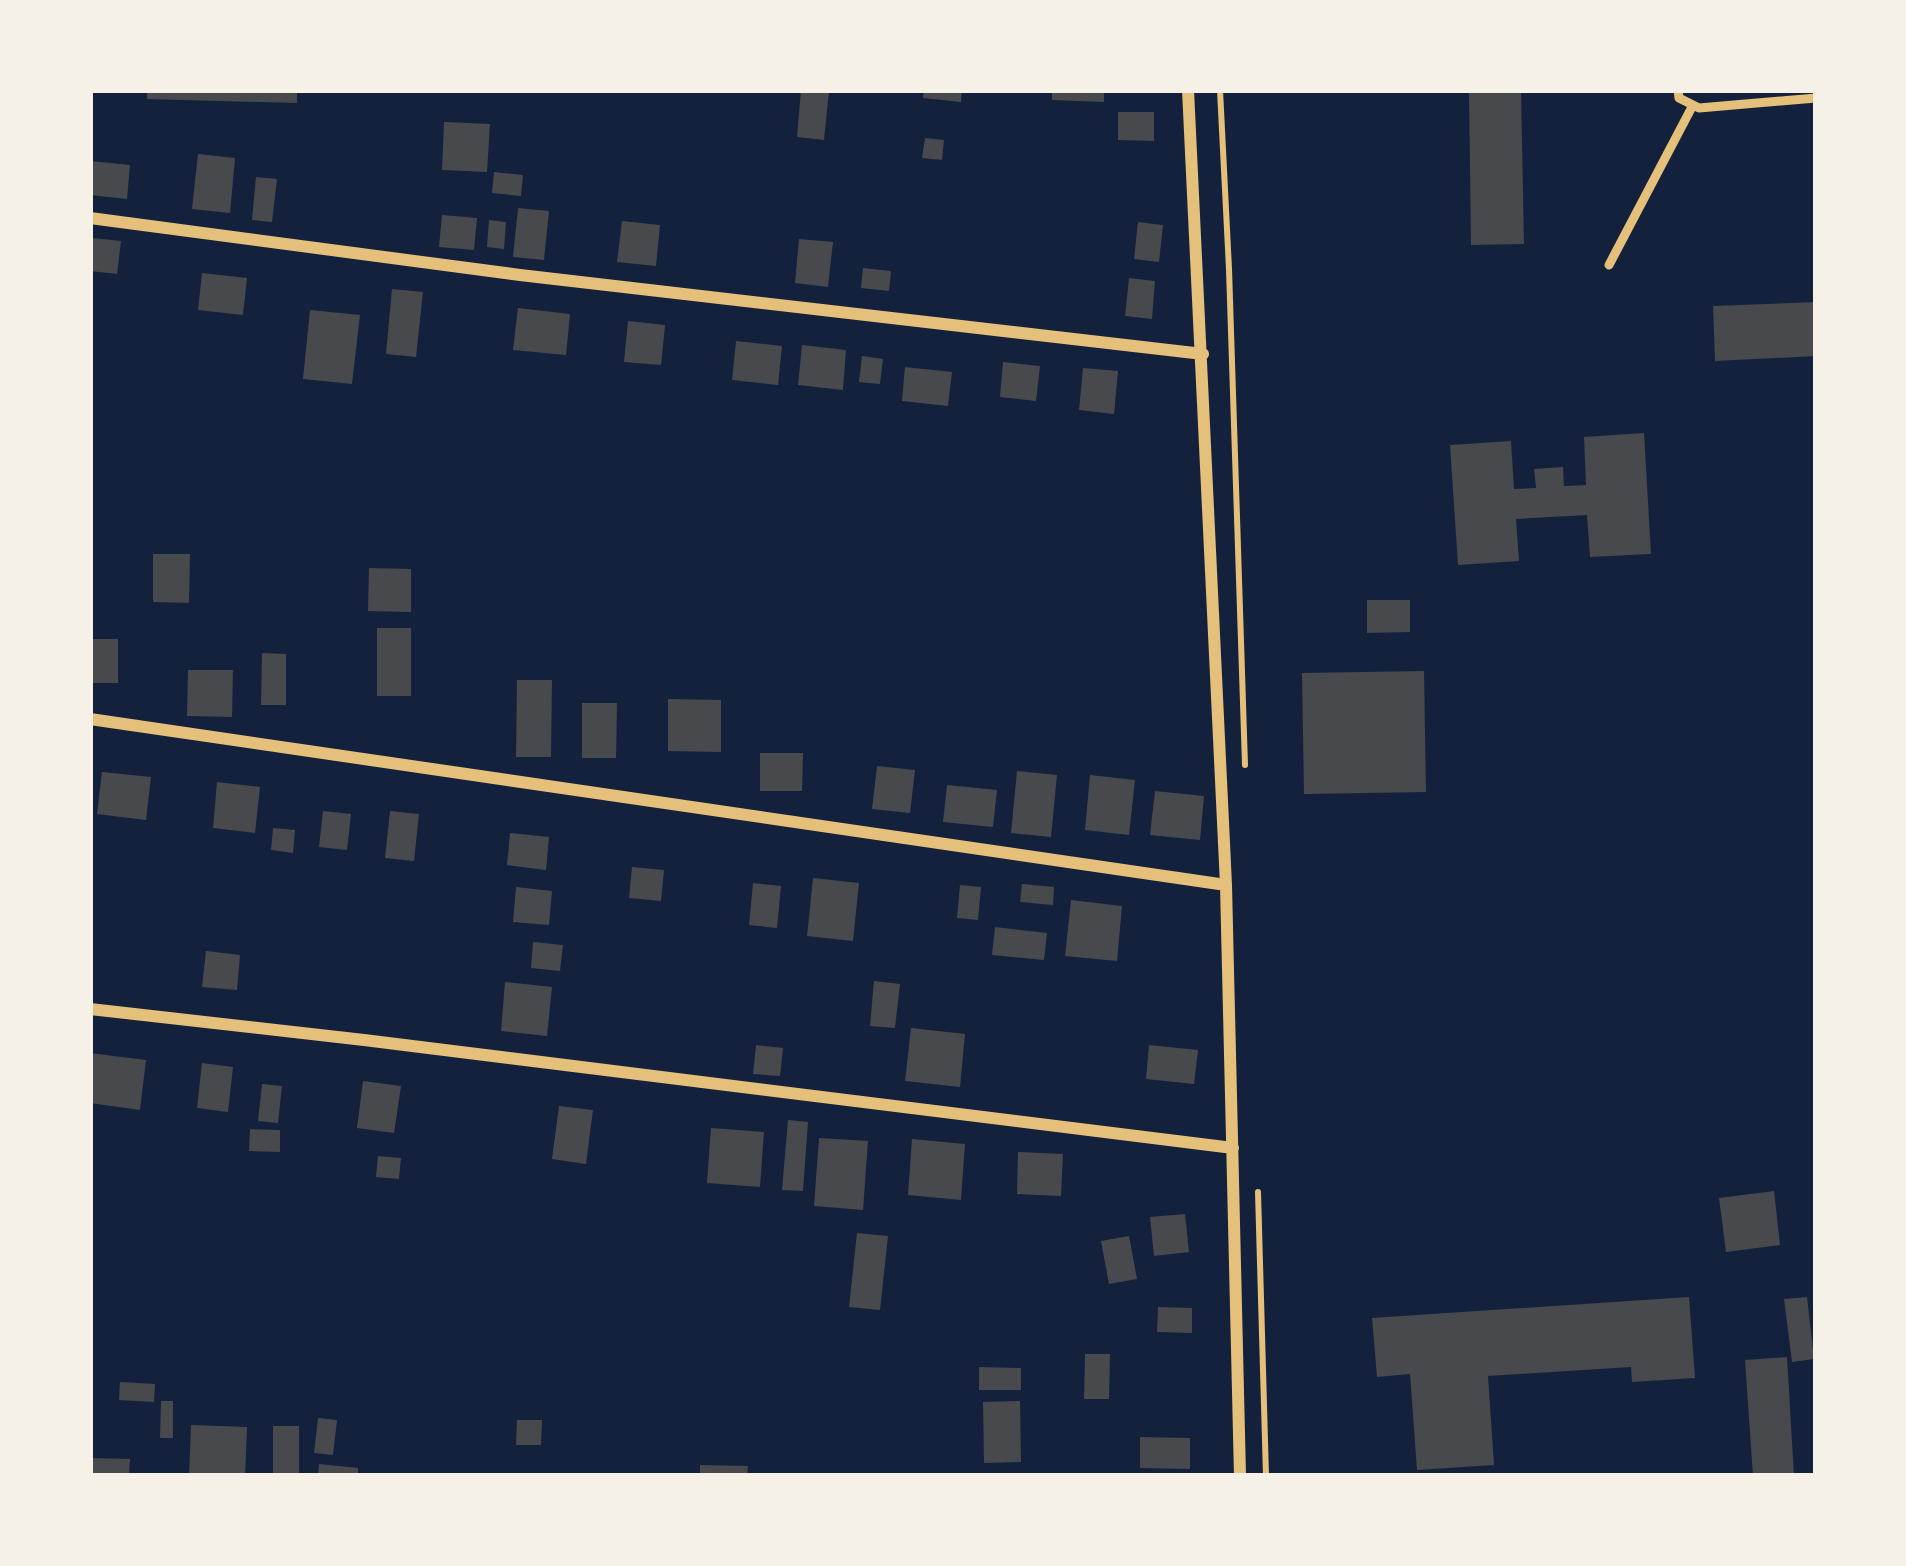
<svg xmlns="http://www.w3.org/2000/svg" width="1906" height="1566" font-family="'Times New Roman',serif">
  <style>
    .building { fill: #48494c }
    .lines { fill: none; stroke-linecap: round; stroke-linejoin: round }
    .path { stroke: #e5c07b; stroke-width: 6 }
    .service { stroke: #e5c07b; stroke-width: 9 }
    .minor { stroke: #e5c07b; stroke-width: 12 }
  </style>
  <rect width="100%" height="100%" fill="#14213d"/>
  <path class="building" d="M147 90H297V103L147 99Z
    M801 90 829 91 824 140 797 137Z
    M924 90H962L961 102 923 98Z
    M1052 90H1104V102L1052 100Z
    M1469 90H1521L1524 244 1471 245Z
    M1118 112H1154V141L1118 140Z
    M444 122 490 124 487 172 442 170Z
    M925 138 944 140 942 160 922 158Z
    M198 154 235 158 230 213 192 209Z
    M90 161 130 165 127 199 90 195Z
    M494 172 523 175 521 196 492 193Z
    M256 177 277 179 272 222 252 220Z
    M518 208 549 211 544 260 513 257Z
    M442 215 477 218 474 250 439 247Z
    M489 220 506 222 504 249 487 247Z
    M622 221 660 225 656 266 617 262Z
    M1138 222 1163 225 1159 262 1134 259Z
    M92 238 121 241 117 274 90 271Z
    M799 239 833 242 828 287 795 283Z
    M863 268 891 271 889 291 861 288Z
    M202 273 247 278 243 315 198 310Z
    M1129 278 1155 281 1152 319 1125 316Z
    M392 289 423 292 416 357 386 354Z
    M1816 302V356L1715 361 1713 306Z
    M518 308 570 314 566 355 513 350Z
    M310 310 360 315 352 384 303 379Z
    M628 321 665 325 661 365 624 362Z
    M736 341 782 346 778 385 732 380Z
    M802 345 846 350 843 390 798 385Z
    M862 356 883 359 880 384 859 382Z
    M1003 362 1040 366 1036 401 1000 397Z
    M905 367 952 372 948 406 902 401Z
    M1083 368 1118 371 1114 414 1079 410Z
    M1644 433 1651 554 1590 557 1587 515 1516 519 1519 561 1458 565 1450 445 1511 441 1514 489 1536 488 1534 469 1563 467 1564 486 1586 485 1584 437Z
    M153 554H190L189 603 153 602Z
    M369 568 411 569V612L368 611Z
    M1367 600H1410V632L1367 633Z
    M377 628H411V696H377Z
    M90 639H118V683H90Z
    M262 653 286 654V705H261Z
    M188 670H233L232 717 187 716Z
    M1424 671 1426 792 1304 794 1302 673Z
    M517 680H552L551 757H516Z
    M668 699 721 700V752L668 751Z
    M582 703H617L616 758H582Z
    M760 753H803L802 791H760Z
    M877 766 915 770 910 813 872 809Z
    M1017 771 1057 775 1051 837 1011 833Z
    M102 772 151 777 146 820 97 814Z
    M1090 775 1135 780 1129 835 1085 830Z
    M217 782 260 787 255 833 213 828Z
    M947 785 997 790 993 827 943 822Z
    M1155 791 1204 796 1200 840 1150 835Z
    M323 811 351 814 347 850 319 847Z
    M390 811 419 814 414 861 385 858Z
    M273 828 295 830 293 853 271 850Z
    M510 833 549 837 546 870 507 865Z
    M632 867 664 870 661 901 629 898Z
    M813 878 859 883 853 941 807 936Z
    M753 883 781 886 777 928 749 925Z
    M1022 884 1054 887 1053 905 1020 902Z
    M960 885 981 887 978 920 957 918Z
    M516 887 552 891 549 925 513 922Z
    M1071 900 1122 906 1117 961 1065 956Z
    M995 927 1047 933 1044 960 992 955Z
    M533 942 563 945 560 971 531 968Z
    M206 951 240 955 237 990 202 987Z
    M874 981 900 984 895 1028 870 1026Z
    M505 982 552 987 547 1036 501 1031Z
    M911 1028 965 1034 960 1087 905 1081Z
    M756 1045 783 1048 780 1076 753 1074Z
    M1149 1045 1198 1050 1194 1084 1146 1079Z
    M90 1053 146 1060 140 1110 90 1103Z
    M202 1063 233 1067 228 1112 197 1108Z
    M363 1081 401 1086 394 1133 357 1128Z
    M262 1084 282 1086 278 1123 258 1121Z
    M559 1106 593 1110 586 1164 552 1159Z
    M788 1120 808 1122 803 1191 782 1190Z
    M711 1128 764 1132 760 1187 707 1183Z
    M250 1129 280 1130V1152L249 1151Z
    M819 1138 868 1141 863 1210 814 1206Z
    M912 1139 965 1144 961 1200 908 1195Z
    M1018 1152 1063 1154 1061 1196 1017 1194Z
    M378 1156 401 1158 399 1179 376 1177Z
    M1774 1191 1780 1245 1726 1252 1719 1198Z
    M1185 1214 1189 1252 1154 1256 1150 1217Z
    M857 1233 888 1236 880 1310 849 1307Z
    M1129 1236 1137 1279 1109 1284 1101 1241Z
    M1689 1297 1695 1378 1632 1382 1631 1367 1488 1376 1494 1465 1417 1470 1410 1374 1377 1377 1372 1318Z
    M1807 1297 1814 1359 1792 1362 1784 1299Z
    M1158 1307 1192 1308V1333L1157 1332Z
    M1085 1354H1110L1109 1399H1084Z
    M1787 1357 1794 1476H1753L1745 1360Z
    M979 1367 1021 1368V1390H979Z
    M120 1382 155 1384 154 1402 119 1400Z
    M161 1401H173V1438H160Z
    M1020 1401 1021 1462 984 1463 983 1402Z
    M318 1418 337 1420 333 1455 314 1453Z
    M517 1420H542L541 1445H516Z
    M191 1425 247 1427 245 1476H189Z
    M273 1426H299V1476H273Z
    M1140 1437 1190 1438V1469L1140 1468Z
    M90 1458 130 1459 129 1476H90Z
    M319 1464 358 1468V1476H318Z
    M700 1465 748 1466 747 1476H700Z"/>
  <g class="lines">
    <path class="path" d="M1220 90 1229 269 1245 765
      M1258 1192 1266 1476"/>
    <path class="service" d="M1678 90 1679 98 1699 108 1816 98
      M1609 265 1693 105"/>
    <path class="minor" d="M1188 90 1226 885 1240 1476
      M90 218 520 275 1203 354
      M90 719 1226 885
      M90 1009 364 1040 1233 1148"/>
  </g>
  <rect width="1906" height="1566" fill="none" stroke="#f6f1e7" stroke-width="186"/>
</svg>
